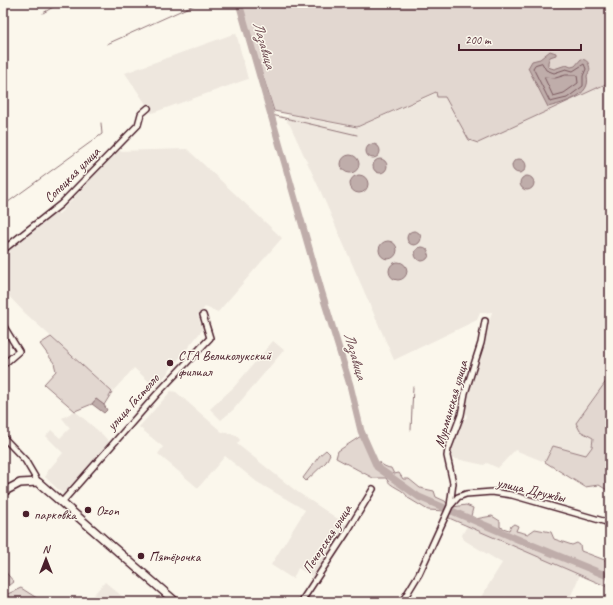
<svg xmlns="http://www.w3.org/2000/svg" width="613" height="605" font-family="Caveat,sans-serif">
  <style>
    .built { fill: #eee7de }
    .green { fill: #e2d7d0; stroke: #967b7e }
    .water { fill: #bfadaa; stroke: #907477 }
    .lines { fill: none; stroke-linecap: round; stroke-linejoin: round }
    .shore { stroke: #79585e; stroke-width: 1 }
    .stream { stroke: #907477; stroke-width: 1 }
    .river { stroke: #bfadaa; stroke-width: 7 }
    .street-casing { stroke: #4a1f2b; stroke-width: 8 }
    .secondary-casing { stroke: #4a1f2b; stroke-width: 10 }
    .street { stroke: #fbf7ec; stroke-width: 5 }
    .secondary { stroke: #fbf7ec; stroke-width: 7 }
    .poi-dot { fill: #4a1f2b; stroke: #fbf7ec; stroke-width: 1.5 }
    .labels { text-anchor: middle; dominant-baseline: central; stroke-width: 3; stroke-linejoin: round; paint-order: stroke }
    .street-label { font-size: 14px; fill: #4a1f2b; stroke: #fbf7ec }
    .poi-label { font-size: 14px; fill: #4a1f2b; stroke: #fbf7ec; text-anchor: start }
    .water-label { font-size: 15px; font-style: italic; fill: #6d4a51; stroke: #fbf7ec }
  </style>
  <rect width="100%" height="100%" fill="#fbf7ec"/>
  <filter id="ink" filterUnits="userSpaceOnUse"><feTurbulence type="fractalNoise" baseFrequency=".025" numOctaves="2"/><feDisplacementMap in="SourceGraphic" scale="8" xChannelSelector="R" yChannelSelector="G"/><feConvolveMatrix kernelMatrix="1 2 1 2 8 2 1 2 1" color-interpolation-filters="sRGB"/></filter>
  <g filter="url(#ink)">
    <path class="built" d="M236 33 248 79 152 113 125 73Z
      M610 76V256L608 257 610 258V362L606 371 607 380 577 423 580 431 593 438 592 447 586 456 553 446 545 462 515 450 498 468 487 463 484 465 452 458 450 449 459 426 467 417 465 406 492 312 480 313 477 320 394 360 320 190 290 125 287 122 288 115 356 128 437 93Z
      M187 149 282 238 218 312 205 307 198 316 203 329 161 381 154 386 134 368 112 392 25 313 3 290V254L26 234 28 235 55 212 59 214 117 151Z
      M273 341 284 350 233 410 221 420 210 409 234 387Z
      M171 391 176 392 222 432 236 435 240 440 237 444 296 491 347 525 314 577 298 568 293 579 271 565 305 510 257 482 225 456 198 488 158 454 163 447 139 427Z
      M75 411 103 435 110 443 64 495 45 477 48 473H46L63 453 46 436 51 430 60 438 70 428 62 418Z
      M467 526 580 575 568 602H514L505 597 501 602H478L502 563 464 540 462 535Z
      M105 582 129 602H87Z"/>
    <path class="green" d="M240 3H610V82L478 143 469 140 445 97H437L436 92 357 127 274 111Z
      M51 337 112 392 104 405 96 399 92 404 75 411 44 384 56 371 54 363 40 344Z
      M610 362V495L607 490 599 485 585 487 545 462 553 446 586 455 592 447 593 438 580 431 576 423 607 380 606 371Z
      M361 436 366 437C370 442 368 445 370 451 372 458 384 468 391 468L394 474 399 473 403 479H409L420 488 434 491 436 497 445 501 448 505 445 511 428 510 408 498C404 488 390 488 386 478H373L336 458 338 451Z
      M326 450 330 454 326 462 306 481 303 478 320 455Z
      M466 505 473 508 471 516 475 519 492 516 500 521V527L509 530 511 526 514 524 518 526 516 531 528 534 535 529 551 532 554 539 572 545 577 543 580 545 581 551 610 562V588L449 518 448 513 453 507Z
      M3 569 14 582 5 589 3 587Z
      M21 588 43 602H3V596Z"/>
    <path class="water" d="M550 51 556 53V55L550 57 548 62V67L554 69 566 65 571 67 575 66 581 59C588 60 589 63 590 70L587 76C592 96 563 103 548 107L528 68 532 61 540 59Z
      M366 151a7 7 0 1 1 14 0a7 7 0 1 1-14 0Z
      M341 164a9 9 0 1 1 18 0a9 9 0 1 1-18 0Z
      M373 166a7 7 0 1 1 14 0a7 7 0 1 1-14 0Z
      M512 166a7 7 0 1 1 14 0a7 7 0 1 1-14 0Z
      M350 184a9 9 0 1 1 18 0a9 9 0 1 1-18 0Z
      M520 183a7 7 0 1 1 14 0a7 7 0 1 1-14 0Z
      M407 238a7 7 0 1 1 14 0a7 7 0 1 1-14 0Z
      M379 250a9 9 0 1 1 18 0a9 9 0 1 1-18 0Z
      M415 254a7 7 0 1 1 14 0a7 7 0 1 1-14 0Z
      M389 271a9 9 0 1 1 18 0a9 9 0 1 1-18 0Z
      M96 399 104 405 107 410 104 413 92 404Z"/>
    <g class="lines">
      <path class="shore" d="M542 63 546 70 554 73 566 69 573 71 584 64 586 69 583 76V86L567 98 550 102 533 68 535 65Z
        M566 75H577L578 83 564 93 553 96 544 77 555 78Z"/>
      <path class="stream" d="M43 13 60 3
        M107 44 198 3
        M272 115 357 135
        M3 212 4 205 102 134 101 123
        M411 430 413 387"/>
      <path class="river" d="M239 3 321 290 350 385 361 431 377 467 419 497 522 541 610 577"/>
      <g class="street-casing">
        <path id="street" d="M3 250 61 204 138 125 141 114 148 108
          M3 325 19 351 3 365
          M3 437 25 460 38 482
          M62 502 157 394 210 338 203 315
          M451 505 458 497 466 494 492 492 512 495 610 523
          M301 602 347 532 373 489
          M402 602 419 574 450 506 453 483 447 456 448 449 461 415 465 393 481 343 485 321"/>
      </g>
      <g class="secondary-casing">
        <path id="secondary" d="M3 492 20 483 38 482 176 602"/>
      </g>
      <use href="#street" class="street"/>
      <use href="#secondary" class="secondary"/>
    </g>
  </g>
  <g class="poi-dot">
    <circle cx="170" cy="363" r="4"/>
    <circle cx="88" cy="510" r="4"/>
    <circle cx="26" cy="514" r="4"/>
    <circle cx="141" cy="556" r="4"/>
  </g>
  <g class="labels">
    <g class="street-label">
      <text transform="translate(72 175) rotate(-45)">Сопецкая улица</text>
      <text transform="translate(133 402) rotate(-48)">улица Гастелло</text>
      <text transform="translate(451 404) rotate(-74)">Мурманская улица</text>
      <text transform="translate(531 490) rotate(13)">улица Дружбы</text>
      <text transform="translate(327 539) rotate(-57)">Печорская улица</text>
    </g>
    <g class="poi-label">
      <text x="178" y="355">СГА Великолукский<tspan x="178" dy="16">филиал</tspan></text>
      <text x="96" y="510">Ozon</text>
      <text x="34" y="514">парковка</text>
      <text x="149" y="556">Пятёрочка</text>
    </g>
    <g class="water-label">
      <text transform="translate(264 45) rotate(74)">Лазавица</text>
      <text transform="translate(355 356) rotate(74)">Лазавица</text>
    </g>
  </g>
  <rect width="613" height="605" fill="none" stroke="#fbf7ec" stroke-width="16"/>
  <rect x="8" y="8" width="597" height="589" fill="none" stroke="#4a1f2b" stroke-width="1.5" filter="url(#ink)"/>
  <g transform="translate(46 559)" stroke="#fbf7ec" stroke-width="3" paint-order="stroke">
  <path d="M0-3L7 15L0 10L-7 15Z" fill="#4a1f2b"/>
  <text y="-6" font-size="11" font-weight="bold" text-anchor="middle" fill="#4a1f2b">N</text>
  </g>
  <path d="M459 44v6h122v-6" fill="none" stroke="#4a1f2b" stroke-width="2"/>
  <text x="465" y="44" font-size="12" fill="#4a1f2b" stroke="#fbf7ec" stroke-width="3" paint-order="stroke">200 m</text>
</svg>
